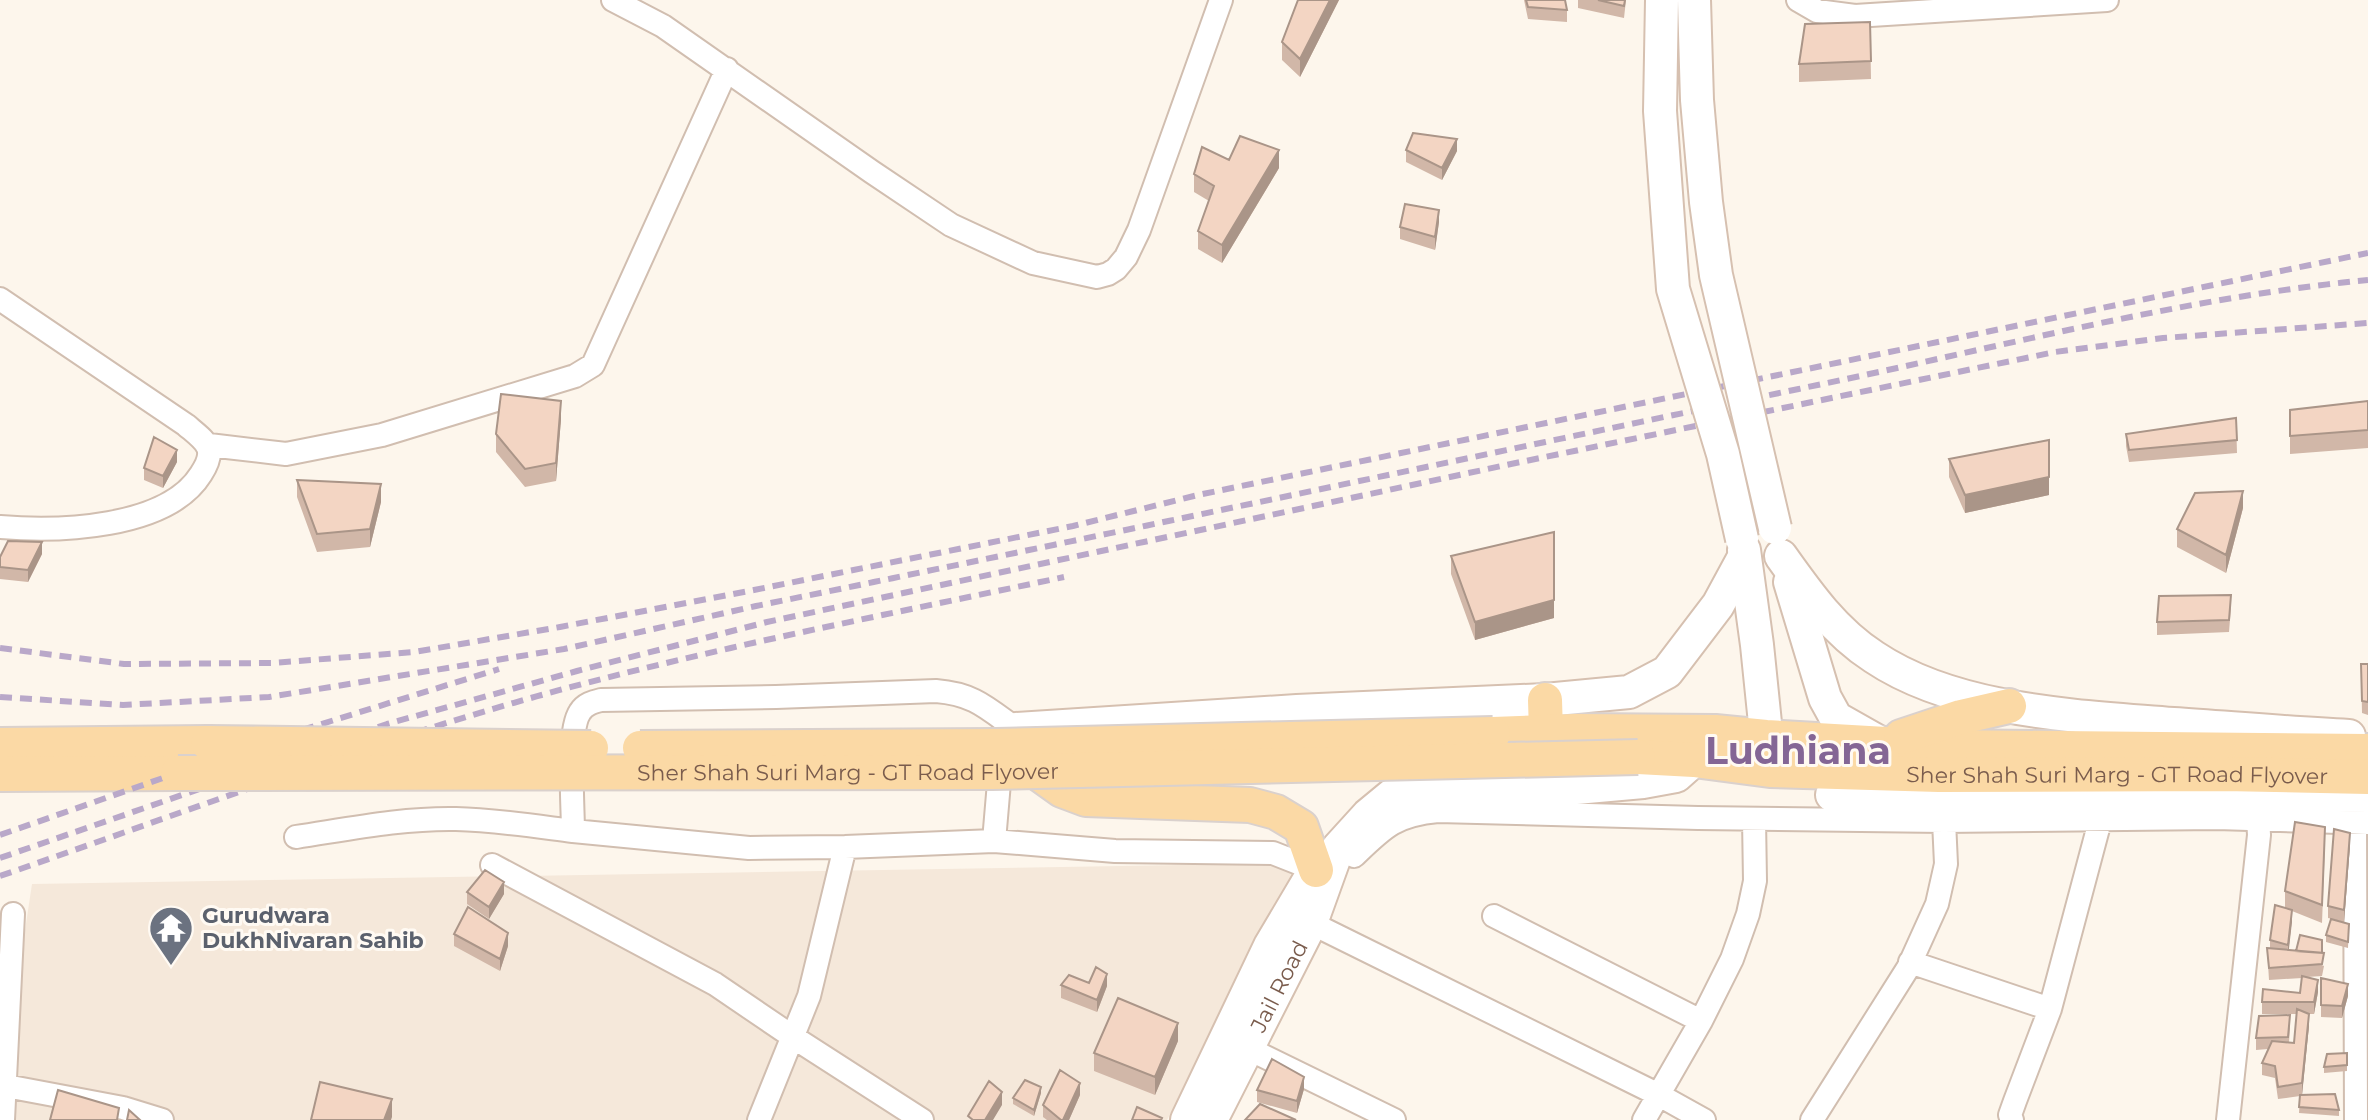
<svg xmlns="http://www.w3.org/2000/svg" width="2368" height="1120" font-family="Montserrat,sans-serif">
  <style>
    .residential { fill: #f5e8da }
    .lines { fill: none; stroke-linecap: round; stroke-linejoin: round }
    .street-casing { stroke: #d1beb0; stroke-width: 26 }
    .secondary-casing { stroke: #d6c0b0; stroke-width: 36 }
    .primary-casing { stroke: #dad1cd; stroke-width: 38 }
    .street { stroke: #fff; stroke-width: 22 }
    .secondary { stroke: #fff; stroke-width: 32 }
    .primary { stroke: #fbd9a5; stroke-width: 34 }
    .rail { stroke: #b9a8c9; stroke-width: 6; stroke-dasharray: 12 8; stroke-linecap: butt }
    .secondary-bridge-casing { stroke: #d6c0b0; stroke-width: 36; stroke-linecap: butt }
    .primary-bridge-casing { stroke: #dad1cd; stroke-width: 38; stroke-linecap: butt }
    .secondary-bridge { stroke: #fff; stroke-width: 32 }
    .primary-bridge { stroke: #fbd9a5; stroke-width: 34 }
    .wall { fill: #d1b7a8 }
    .shaded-wall { fill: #aa9588 }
    .building { fill: #f3d5c3; stroke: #aa9588; stroke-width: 2 }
    .labels { text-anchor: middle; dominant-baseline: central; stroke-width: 6; stroke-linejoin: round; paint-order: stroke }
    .street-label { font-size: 22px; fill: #7a5c4d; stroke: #fffaf3 }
    .worship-label { font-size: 22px; font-weight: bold; fill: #5b616d; stroke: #fffaf3; text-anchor: start }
    .town-label { font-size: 38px; font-weight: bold; fill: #846695; stroke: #fffaf3 }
  </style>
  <rect width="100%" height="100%" fill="#fdf6ec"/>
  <path class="residential" d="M1302 863 1167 1120H0V1096L32 884Z"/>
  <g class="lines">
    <g class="street-casing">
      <path id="street" d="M613 0 663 26 872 172 951 225 1033 263 1097 277 1108 274 1116 269 1126 257 1139 230 1221 0
        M1798 0 1817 11 1855 16 2107 0
        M0 299 186 425C206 442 218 448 201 474 167 529 57 532 0 527
        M209 445 286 454 382 435 575 376 593 365 727 69
        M1016 729C987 708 974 694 936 691L776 697 601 700C593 702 585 704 580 712 567 731 573 806 573 831L749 848 845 847 994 841 1115 851 1273 853 1316 870
        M2355 823 2356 1120
        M296 837C349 829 402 818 456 819 496 820 534 826 573 831
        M994 841 1001 759
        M1338 848 1354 856C1384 827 1395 815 1438 811L1698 818 1944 821 2217 818 2368 823
        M492 865 715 984 793 1037 922 1120
        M1494 916 1701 1021
        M1311 923 1659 1095 1704 1120
        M1910 962 2050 1009
        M1247 1048 1394 1120
        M6 1086 123 1108 162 1120
        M3 1120 13 914
        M759 1120 809 996 845 847
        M1644 1120 1701 1021 1732 959 1748 914 1755 881 1754 819
        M1812 1120 1908 968 1937 904 1946 864 1944 821
        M2012 1120 2010 1115 2015 1101 2050 1009 2100 821
        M2228 1120 2259 835 2258 819"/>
    </g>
    <g class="secondary-casing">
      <g id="secondary">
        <path d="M1744 550 1757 645 1769 762"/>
        <path d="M1781 556C1808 594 1834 631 1874 657 1956 712 2078 716 2173 724 2232 728 2290 733 2349 736"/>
        <path d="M1790 582 1825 698 1836 718 1882 744"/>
        <path d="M1003 742 1016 729 1297 711 1545 700 1629 692 1667 672 1718 605 1744 557"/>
        <path d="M1832 795 1947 799 2112 794 2368 796"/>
        <path d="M1187 1120 1270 946 1315 870"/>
        <path id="s1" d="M1211 1120 1311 923 1338 848 1368 815 1391 796 1542 791 1643 782 1676 776 1694 760"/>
      </g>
    </g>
    <g class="primary-casing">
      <g id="primary">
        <path d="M1545 700 1546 732"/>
        <path d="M1493 734 1576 731 1715 732 1766 737 1938 747 2368 751"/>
        <path d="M1901 737 1961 717 2009 706"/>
        <path d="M0 745 208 743"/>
        <path id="s2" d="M1638 757 1694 760 1770 770 1939 775 2224 774 2368 777"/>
        <path d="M1034 770 1062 790 1086 799 1250 805 1276 812 1301 827 1316 870"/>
        <path d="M0 774 178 773"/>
      </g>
    </g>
    <use href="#street" class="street"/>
    <use href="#secondary" class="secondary"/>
    <use href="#primary" class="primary"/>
    <path class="rail" d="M0 648 124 664 272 663 414 652 560 627 754 590 1073 526 1198 495 2368 253
      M0 697 123 705 269 697 564 649 756 606C1107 535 1457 460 1808 387 1994 349 2179 298 2368 280
      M0 835 286 735 499 669
      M0 858 387 724 577 671 767 622 1511 464 2055 352 2163 338 2368 323
      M0 876C194 809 387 735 586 683 744 642 904 611 1064 577"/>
    <g class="secondary-bridge-casing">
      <path id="secondary-bridge" d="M1662 0 1660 111 1673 289 1723 454 1742 539
        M1694 0 1697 100 1706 202 1716 275 1775 528"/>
    </g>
    <g class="primary-bridge-casing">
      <g id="primary-bridge">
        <path d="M208 743 591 748"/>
        <path d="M640 748 996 746 1493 734"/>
        <path id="s3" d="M178 773 992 772 1638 757"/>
      </g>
    </g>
    <use href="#secondary-bridge" class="secondary-bridge"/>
    <use href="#primary-bridge" class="primary-bridge"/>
  </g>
  <path class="wall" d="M1298 0H1339L1300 77 1282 60V42Z
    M1524 0H1565L1567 10V22L1528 19Z
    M1578 0H1626L1624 18 1578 8Z
    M1870 22 1871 79 1799 82V64Z
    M1406 150 1457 151 1442 180 1406 162Z
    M1279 168 1222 263 1198 249V231L1209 201 1194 192V174Z
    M1439 222 1435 250 1400 239V227Z
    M2368 401V448L2290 454V410Z
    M2236 418 2237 453 2129 462 2126 446V434Z
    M561 419 556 481 525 487 496 452V434Z
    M1949 459 2049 495 1965 513 1949 477Z
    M177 462 163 488 144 480V468Z
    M297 480 381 502 370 547 317 552 297 497Z
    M2243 508 2226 573 2177 547V529Z
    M42 554 28 582 0 579V557Z
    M1451 556 1554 618 1475 640 1451 574Z
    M2231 607 2229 632 2157 635V622Z
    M2361 664H2368V715L2362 713Z
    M2325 845 2322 923 2292 911 2288 950 2324 966 2322 976 2307 977 2318 992 2314 1014H2309V1026L2302 1095 2339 1110V1116L2299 1113 2300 1096 2278 1099 2275 1078 2262 1075V1063L2268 1049 2256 1050V1038L2290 1027 2289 1043H2294L2297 1014H2262V1002L2300 993 2302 978 2269 980 2267 948H2270V940L2285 908V891Z
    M2350 845 2344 922 2328 918V906Z
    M467 892 504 894 489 919 467 904Z
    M2349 924 2348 948 2326 942V935Z
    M454 934 508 946 500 971 454 946Z
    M2321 978 2348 996 2342 1018 2321 1017Z
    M1089 983 1107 986 1097 1012 1061 998V985Z
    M1178 1041 1155 1095 1094 1071V1053Z
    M2347 1053V1071L2324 1073V1067Z
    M1304 1089 1297 1113 1257 1102V1090Z
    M1041 1093 1034 1116 1013 1104V1098Z
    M1080 1095 1069 1120H1047L1043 1117V1105Z"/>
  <path class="shaded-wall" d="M1330 0H1339L1300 77V59Z
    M1457 139V151L1442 180V168Z
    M1279 150V168L1222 263V245Z
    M1439 210V222L1435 250V237Z
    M561 401V419L556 481V463Z
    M2049 440V495L1965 513V495Z
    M177 450V462L163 488V476Z
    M381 484V502L370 547V529Z
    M2243 491V508L2226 573V555Z
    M1554 532V618L1475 640V622Z
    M42 542V554L28 582V570Z
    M2350 833V845L2344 922V910Z
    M504 882V894L489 919V907Z
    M2292 910V922L2288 957V945Z
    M508 933V946L500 971V959Z
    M1107 974V986L1097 1012V1000Z
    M2318 980V992L2314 1014V1002Z
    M2348 984V996L2342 1018V1006Z
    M2309 1014V1026L2302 1095V1083Z
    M1178 1023V1041L1155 1095V1077Z
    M1304 1077V1089L1297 1113V1101Z
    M1080 1083V1095L1069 1120H1063Z
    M1041 1087V1093L1034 1116V1110Z
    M1002 1092V1105L993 1120H985Z
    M392 1099V1117L391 1120H384Z"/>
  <path class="building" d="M1298 0H1330L1300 59 1282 42Z
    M1526 0H1565L1567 10 1528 7Z
    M1598 0H1625L1624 6Z
    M1870 22 1871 61 1799 64 1805 24Z
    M1413 133 1457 139 1442 168 1406 150Z
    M1240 136 1279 150 1222 245 1198 231 1214 186 1194 174 1202 147 1229 160Z
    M1405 204 1439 210 1435 237 1400 227Z
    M501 394 561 401 556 463 525 469 496 434Z
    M2368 401V430L2290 436V410Z
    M2236 418 2237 440 2129 450 2126 434Z
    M154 437 177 450 163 476 144 468Z
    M2049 440V477L1965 495 1949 459Z
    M297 480 381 484 370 529 317 534Z
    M2243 491 2226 555 2177 529 2195 493Z
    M1554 532V600L1475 622 1451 556Z
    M8 541 42 542 28 570 0 567V557Z
    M2231 595 2229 620 2157 622 2159 596Z
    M2361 664H2368V702L2362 701Z
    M2295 822 2325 827 2322 905 2285 891Z
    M2334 829 2350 833 2344 910 2328 906Z
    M485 870 504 882 489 907 467 892Z
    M2275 905 2292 910 2288 945 2270 940Z
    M468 907 508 933 500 959 454 934Z
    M2331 919 2349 924 2348 942 2326 935Z
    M2300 935 2322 940V953L2296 951Z
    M2267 948 2324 953 2322 964 2269 968Z
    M1096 967 1107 974 1097 1000 1061 985 1069 975 1089 983Z
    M2302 976 2318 980 2314 1002H2262L2263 989 2300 993Z
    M2321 978 2348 984 2342 1006 2321 1005Z
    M1118 998 1178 1023 1155 1077 1094 1053Z
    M2297 1009 2309 1014 2302 1083 2278 1087 2275 1066 2262 1063 2272 1041 2294 1043Z
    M2290 1015 2288 1037 2256 1038 2259 1016Z
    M2347 1053V1065L2324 1067 2327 1054Z
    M1272 1059 1304 1077 1297 1101 1257 1090Z
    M1060 1070 1080 1083 1063 1120H1061L1043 1105Z
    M1025 1080 1041 1087 1034 1110 1013 1098Z
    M989 1081 1002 1092 985 1120H973L968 1116Z
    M320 1082 392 1099 384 1120H311Z
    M58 1090 119 1108 117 1120H50Z
    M2335 1094 2339 1110 2299 1107 2300 1095Z
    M1260 1104 1296 1120H1245Z
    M1137 1107 1162 1118 1161 1120H1132Z
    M129 1110 140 1120H127Z"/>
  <defs>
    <g id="temple-pin" transform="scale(2.3)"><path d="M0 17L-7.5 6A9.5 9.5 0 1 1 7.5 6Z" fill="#6b7280" stroke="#fffaf3"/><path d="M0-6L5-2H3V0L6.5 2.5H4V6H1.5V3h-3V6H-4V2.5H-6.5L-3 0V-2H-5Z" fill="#fff"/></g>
  </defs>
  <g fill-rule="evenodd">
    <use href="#temple-pin" x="171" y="928"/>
  </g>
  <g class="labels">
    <g class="street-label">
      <text stroke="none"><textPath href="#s3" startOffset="670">Sher Shah Suri Marg - GT Road Flyover</textPath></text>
      <text stroke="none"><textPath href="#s2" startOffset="480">Sher Shah Suri Marg - GT Road Flyover</textPath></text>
      <text stroke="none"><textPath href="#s1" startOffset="150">Jail Road</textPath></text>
    </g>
    <g class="worship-label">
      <text x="202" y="915">Gurudwara<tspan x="202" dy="25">DukhNivaran Sahib</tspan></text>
    </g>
    <g class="town-label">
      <text x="1798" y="750">Ludhiana</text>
    </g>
  </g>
</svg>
